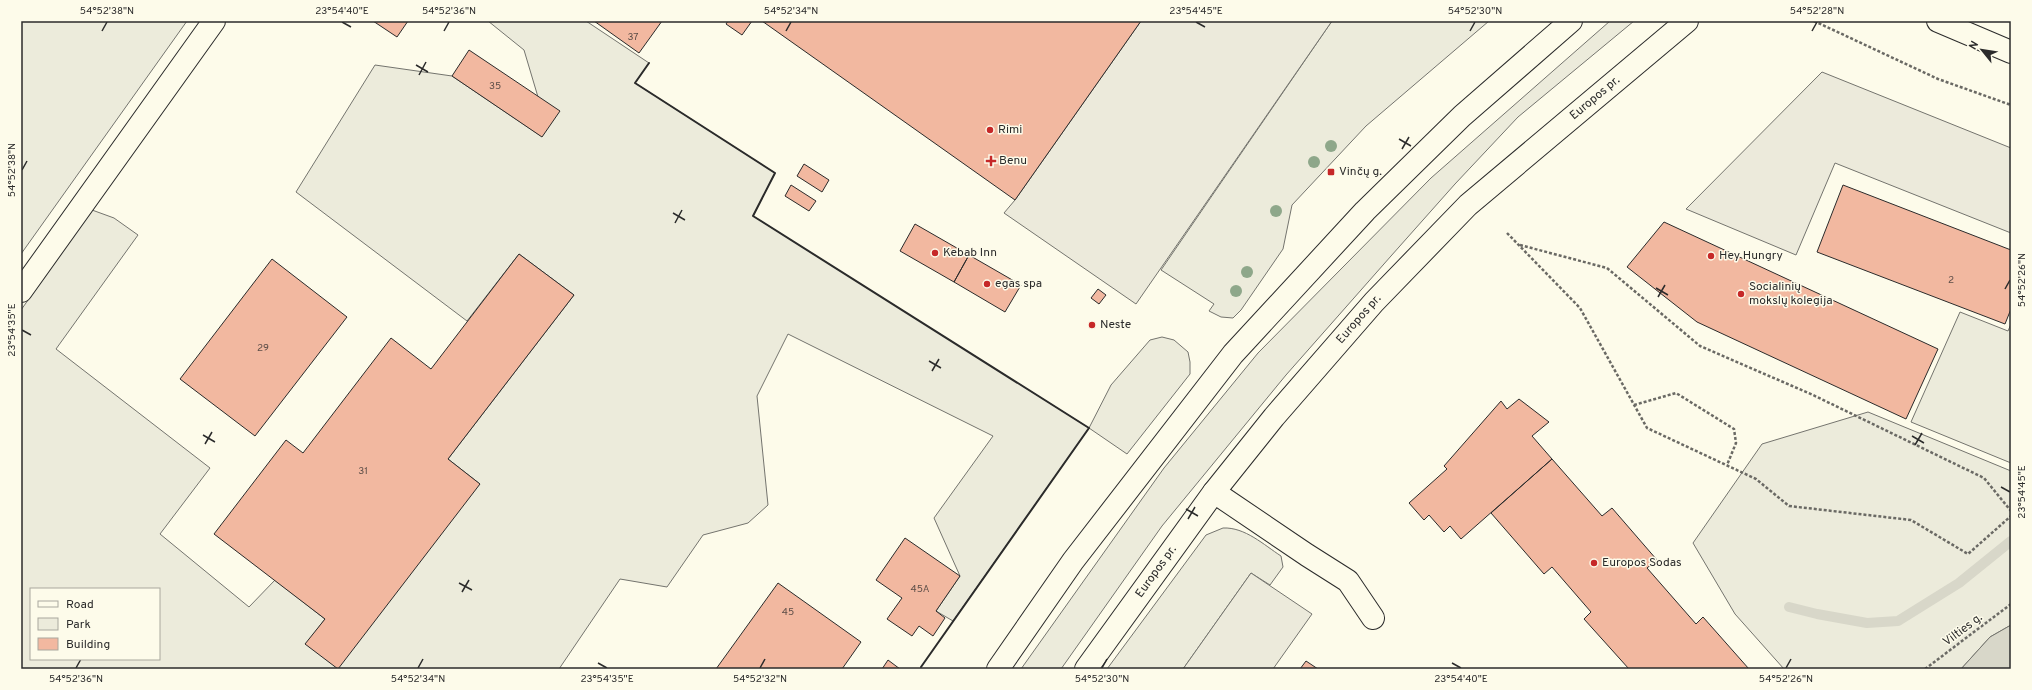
<svg xmlns="http://www.w3.org/2000/svg" width="2032" height="690" font-family="Overpass,sans-serif">
  <style>
    .green { fill: #ecebdb; stroke: #74746e; fill-rule: evenodd }
    .parking { fill: #eceadb; stroke: #74746e }
    .water { fill: #d8d7c9; stroke: #74746e }
    .lines { fill: none; stroke-linecap: round; stroke-linejoin: round }
    .stream { stroke: #d8d7c9; stroke-width: 10 }
    .building { fill: #f2b8a0; stroke: #2b2b2b }
    .minor-casing { stroke: #2b2b2b; stroke-width: 24 }
    .major-casing { stroke: #2b2b2b; stroke-width: 24 }
    .path { stroke: #6a6964; stroke-width: 2.5; stroke-dasharray: 3 2; stroke-linecap: butt }
    .minor { stroke: #fdfbea; stroke-width: 22 }
    .major { stroke: #fdfbea; stroke-width: 22 }
    .wall { stroke: #2b2b2b; stroke-width: 2 }
    .tree { fill: #8ea78a }
    .ticks { fill: none; stroke: #2b2b2b; stroke-width: 1.5 }
    .poi-dot { fill: #c62828; stroke: #fdfbea; stroke-width: 1.5 }
    .labels { text-anchor: middle; dominant-baseline: central; stroke-width: 3; stroke-linejoin: round; paint-order: stroke }
    .number-label { font-size: 10px; fill: #5d4e48 }
    .street-label { font-size: 12px; fill: #2b2b2b; stroke: #fdfbea }
    .poi-label { font-size: 12px; fill: #2b2b2b; stroke: #fdfbea; text-anchor: start }
    .neatline { fill: none; stroke: #2b2b2b; stroke-width: 1.5 }
    .ticks-label { font-size: 10px; text-anchor: middle; fill: #2b2b2b }
  </style>
  <rect width="100%" height="100%" fill="#fdfbea"/>
  <path class="green" d="M21 21H187L21 254Z
    M488 21H586L649 63 635 83 775 173 753 216 1089 428 1111 385 1150 340 1162 337 1174 340 1188 352 1190 362V374L1127 454 1089 428 953 621 936 611 960 576 934 518 993 436 788 334 757 396 768 505 748 523 703 535 667 587 620 579 559 669H21V310L92 210 114 218 138 235 56 349 210 468 160 534 249 607 275 580 325 619 306 644 480 484 448 459 574 295 519 254 467 321 296 192 375 65 452 76 541 136 538 97 524 50ZM31 589H159V659H31Z
    M1332 21H1489L1366 126 1292 205 1283 249 1241 310 1233 318 1221 317 1209 311 1214 304 1161 270Z
    M1610 21H1634L1518 117 1455 184 1391 256 1286 375 1162 526 1061 669H1021L1164 468 1258 353 1431 178Z
    M1960 312 2008 331 2011 324V463L1911 422Z
    M1868 412 2011 471V625L1990 637 1961 669H1784L1735 614 1693 543 1762 444Z
    M1223 528C1245 527 1264 545 1281 556L1283 567 1270 585 1251 573 1183 669H1107L1206 535Z"/>
  <path class="parking" d="M1141 21H1332L1136 304 1004 213 1015 200Z
    M1822 72 2011 148V233L1835 163 1796 255 1686 209Z
    M1251 573 1312 614 1273 669H1183Z"/>
  <path class="water" d="M2011 625V669H1961L1990 637Z"/>
  <g class="lines">
    <path class="stream" d="M1789 607 1817 614 1867 623 1898 621 1959 583 2011 541"/>
  </g>
  <path class="building" d="M373 21H408L397 37Z
    M594 21H662L639 53Z
    M728 21H752L742 35 726 24Z
    M762 21H1141L1015 200Z
    M469 50 560 111 542 137 452 76Z
    M804 164 829 180 822 192 797 176Z
    M791 185 816 201 809 211 785 196Z
    M1843 185 2011 250V309L2005 324 1817 252Z
    M1664 222 1938 349 1906 419 1697 322 1627 267Z
    M915 224 969 255 954 282 900 251Z
    M519 254 574 295 448 459 480 484 338 669 305 644 325 619 214 534 286 440 303 453 391 338 431 369Z
    M969 255 1021 285 1005 312 954 282Z
    M272 259 347 317 255 436 180 379Z
    M1098 289 1106 295 1099 304 1091 298Z
    M1519 399 1549 422 1532 436 1552 459 1461 539 1450 526 1444 532 1429 515 1424 520 1409 503 1447 469 1444 466 1501 401 1507 409Z
    M1552 459 1602 516 1612 508 1657 560 1647 568 1696 624 1703 617 1749 669H1629L1584 619 1591 612 1552 567 1544 574 1491 513Z
    M905 538 960 576 936 611 945 618 933 636 919 626 912 636 887 619 902 598 876 580Z
    M778 583 861 642 842 669H716Z
    M888 660 900 669H882Z
    M1306 661 1318 669H1300Z"/>
  <g class="lines">
    <g class="minor-casing">
      <path id="minor" d="M1938 21 2011 52
        M21 291 214 21
        M1214 492 1307 555 1348 581 1373 618"/>
    </g>
    <g class="major-casing">
      <g id="major">
        <path d="M998 669 1073 561 1233 354 1365 211 1462 116 1571 21"/>
        <path id="s1" d="M1086 669 1214 492 1274 417 1374 302 1468 205 1687 21"/>
      </g>
    </g>
    <path class="path" d="M1814 21 1938 79 2011 105
      M1507 233 1580 308 1647 428 1756 479 1789 506 1911 520 1968 554 2011 516
      M1520 245 1607 268 1700 346 1813 395 1984 478 2011 511
      M1634 405 1676 393 1734 429 1736 443 1727 465
      M1925 669 2011 604"/>
    <use href="#minor" class="minor"/>
    <use href="#major" class="major"/>
    <path class="wall" d="M649 63 635 83 775 173 753 216 1089 428 921 667"/>
  </g>
  <g class="tree">
    <circle cx="1331" cy="146" r="6"/>
    <circle cx="1314" cy="162" r="6"/>
    <circle cx="1276" cy="211" r="6"/>
    <circle cx="1247" cy="272" r="6"/>
    <circle cx="1236" cy="291" r="6"/>
  </g>
  <path class="ticks" d="M342 22 351 27M1196 22 1205 27M102 31 107 22M444 31 449 22M786 31 791 22M1470 31 1475 22M1812 31 1817 22M416 65 428 72M419 75 426 62M1399 139 1411 146M1402 149 1409 137M22 170 27 161M673 213 685 220M675 223 682 210M1656 288 1668 295M2005 289 2010 280M1658 297 1665 285M22 330 31 335M929 361 941 368M932 371 939 359M203 435 215 442M1912 436 1924 443M205 444 212 432M1915 445 1922 433M2001 487 2010 492M1186 509 1198 516M1188 519 1195 507M459 583 472 590M462 592 469 580M598 663 607 668M1452 663 1461 668M76 668 81 659M418 668 423 659M760 668 765 659M1102 668 1107 659M1786 668 1791 659"/>
  <g class="poi-dot">
    <circle cx="990" cy="130" r="4"/>
    <path d="M989 155h4v4h4v4h-4v4h-4v-4h-4v-4h4z"/>
    <rect x="1327" y="168" width="8" height="8" rx="2"/>
    <circle cx="935" cy="253" r="4"/>
    <circle cx="1711" cy="256" r="4"/>
    <circle cx="987" cy="284" r="4"/>
    <circle cx="1741" cy="294" r="4"/>
    <circle cx="1092" cy="325" r="4"/>
    <circle cx="1594" cy="563" r="4"/>
  </g>
  <g class="labels">
    <g class="number-label">
      <text x="633" y="37">37</text>
      <text x="495" y="86">35</text>
      <text x="1951" y="280">2</text>
      <text x="263" y="348">29</text>
      <text x="363" y="471">31</text>
      <text x="920" y="589">45A</text>
      <text x="788" y="612">45</text>
    </g>
    <g class="street-label">
      <text stroke="none"><textPath href="#s1" startOffset="768">Europos pr.</textPath></text>
      <text stroke="none"><textPath href="#s1" startOffset="444">Europos pr.</textPath></text>
      <text stroke="none"><textPath href="#s1" startOffset="120">Europos pr.</textPath></text>
      <text transform="translate(1963 630) rotate(-37)">Vilties g.</text>
    </g>
    <g class="poi-label">
      <text x="998" y="130">Rimi</text>
      <text x="999" y="161">Benu</text>
      <text x="1339" y="172">Vinčų g.</text>
      <text x="943" y="253">Kebab Inn</text>
      <text x="1719" y="256">Hey Hungry</text>
      <text x="995" y="284">egas spa</text>
      <text x="1749" y="287">Socialinių<tspan x="1749" dy="14">mokslų kolegija</tspan></text>
      <text x="1100" y="325">Neste</text>
      <text x="1602" y="563">Europos Sodas</text>
    </g>
  </g>
  <rect width="2032" height="690" fill="none" stroke="#fdfbea" stroke-width="44"/>
  <rect x="30" y="588" width="130" height="72" fill="#fdfbea" stroke="#a9a89e"/>
  <rect x="38" y="601" width="20" height="6" fill="#fdfbea" stroke="#a9a89e"/>
  <text x="66" y="608" font-size="12" fill="#2b2b2b">Road</text>
  <rect x="38" y="618" width="20" height="12" fill="#ecebdb" stroke="#a9a89e"/>
  <text x="66" y="628" font-size="12" fill="#2b2b2b">Park</text>
  <rect x="38" y="638" width="20" height="12" fill="#f2b8a0" stroke="#a9a89e"/>
  <text x="66" y="648" font-size="12" fill="#2b2b2b">Building</text>
  <g transform="translate(1982 50) rotate(300)" stroke="#fdfbea" stroke-width="3" paint-order="stroke">
  <path d="M0-3L7 15L0 10L-7 15Z" fill="#2b2b2b"/>
  <text y="-6" font-size="11" font-weight="bold" text-anchor="middle" fill="#2b2b2b">N</text>
  </g>
  <rect x="22" y="22" width="1988" height="646" class="neatline"/>
  <g class="ticks-label">
    <text x="107" y="14">54°52'38"N</text>
    <text x="342" y="14">23°54'40"E</text>
    <text x="449" y="14">54°52'36"N</text>
    <text x="791" y="14">54°52'34"N</text>
    <text x="1196" y="14">23°54'45"E</text>
    <text x="1475" y="14">54°52'30"N</text>
    <text x="1817" y="14">54°52'28"N</text>
    <text transform="translate(11 170) rotate(-90)" y="4">54°52'38"N</text>
    <text transform="translate(2021 280) rotate(-90)" y="4">54°52'26"N</text>
    <text transform="translate(11 330) rotate(-90)" y="4">23°54'35"E</text>
    <text transform="translate(2021 492) rotate(-90)" y="4">23°54'45"E</text>
    <text x="76" y="682">54°52'36"N</text>
    <text x="418" y="682">54°52'34"N</text>
    <text x="607" y="682">23°54'35"E</text>
    <text x="760" y="682">54°52'32"N</text>
    <text x="1102" y="682">54°52'30"N</text>
    <text x="1461" y="682">23°54'40"E</text>
    <text x="1786" y="682">54°52'26"N</text>
  </g>
</svg>
